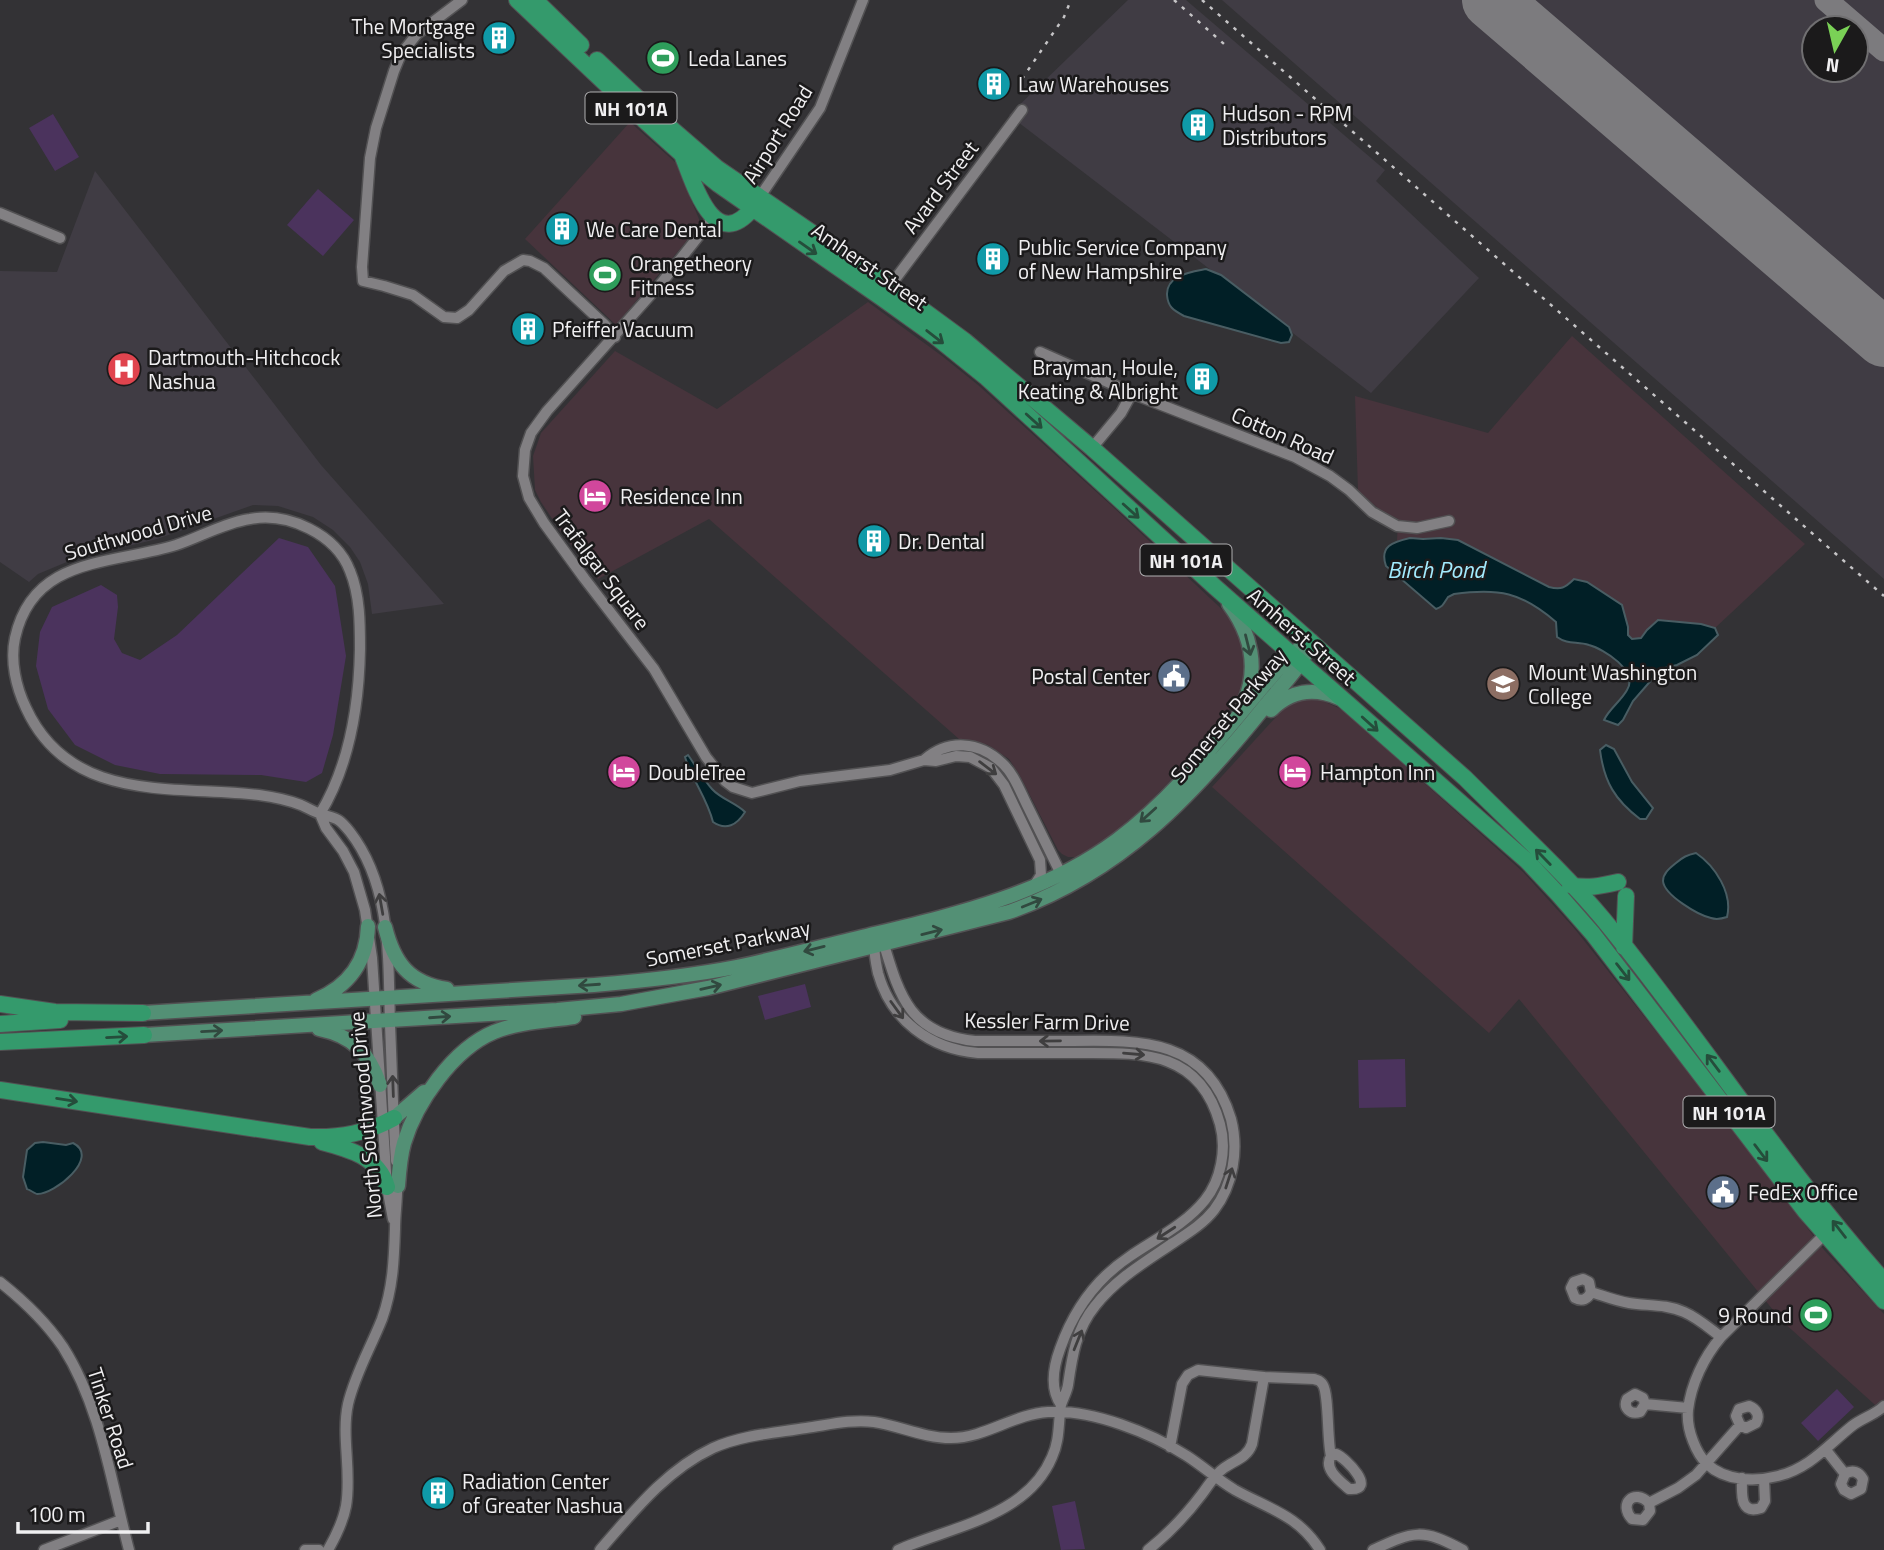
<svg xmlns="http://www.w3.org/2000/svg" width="1884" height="1550" font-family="'Titillium Web',sans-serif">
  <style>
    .commercial { fill: #47343c }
    .built { fill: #403c44; fill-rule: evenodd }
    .green { fill: #4b335d }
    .water { fill: #011f26; stroke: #495d63; stroke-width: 2 }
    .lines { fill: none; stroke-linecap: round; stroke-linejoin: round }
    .taxiway { stroke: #7c7b7e; stroke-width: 23 }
    .runway { stroke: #7c7b7e; stroke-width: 58 }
    .minor-casing { stroke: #525153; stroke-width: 13 }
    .major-casing { stroke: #525153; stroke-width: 17 }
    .highway-casing { stroke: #525153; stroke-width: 18 }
    .minor { stroke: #828083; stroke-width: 10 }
    .major { stroke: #539075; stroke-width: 14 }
    .highway { stroke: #349a6c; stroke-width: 16 }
    .rail { stroke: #c5c4c6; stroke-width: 2.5; stroke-dasharray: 3.5 7; stroke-linecap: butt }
    .oneway { stroke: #254d3b }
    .oneway2 { stroke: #31493f }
    .oneway3 { stroke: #3f3e3f }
    .labels { text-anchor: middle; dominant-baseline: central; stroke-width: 5; stroke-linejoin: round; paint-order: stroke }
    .shield { fill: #1b1a1b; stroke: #b0afb1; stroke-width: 2 }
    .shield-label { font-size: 19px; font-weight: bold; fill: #f0eff1 }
    .poi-label { font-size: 21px; fill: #f0eff1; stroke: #1b1a1b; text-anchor: start }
    .street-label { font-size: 21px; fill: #f0eff1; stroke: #1b1a1b }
    .water-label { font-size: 23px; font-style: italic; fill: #a3ebfe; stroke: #1b1a1b }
  </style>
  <rect width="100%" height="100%" fill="#333235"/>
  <path class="commercial" d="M630 122 676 163 701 224 616 325 525 239Z
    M868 302 942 356 978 385 1113 507 1229 616 1237 628 1245 662V674L1243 687 1234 704 1168 783 1140 811 1108 837 1077 857H1068L1062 854 1058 850 1020 776 1009 759 988 745 959 739 709 519 598 579 561 532 541 502 535 490 533 456 541 433 615 351 717 409Z
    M1572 336 1805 544 1715 628 1701 624 1658 620 1647 630 1641 638 1632 639 1628 635V627L1622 605 1567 586 1560 589 1549 587 1458 540 1441 538 1423 539 1410 538 1397 541 1398 519 1380 510 1358 491 1355 396 1488 433Z
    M1302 700H1321L1343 710 1523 872 1574 928 1715 1106 1824 1250 1884 1314V1413L1782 1321 1519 999 1489 1033 1212 787 1286 706Z"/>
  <path class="built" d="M1128 0H1186L1385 170 1376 181 1479 278 1371 393 1009 115Z
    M1222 0H1884V579ZM1814 28H1856V70H1814Z
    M95 171 321 465 444 604 372 614 368 584 360 562 350 547 333 530 313 517 278 506 253 505 157 539 74 559 38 574 29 582 0 562V271L57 272Z"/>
  <path class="green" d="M53 114 79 157 55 171 29 128Z
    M318 189 354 220 323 256 287 225Z
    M279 538 308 547 335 586 346 656 333 735 322 773 306 782 261 775 160 774 115 765 75 745 48 709 36 666 40 632 52 607 101 585 117 595 118 607 114 639 122 653 140 660 177 635Z
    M805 984 811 1007 765 1020 758 996Z
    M1405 1059 1406 1107 1359 1108 1358 1060Z
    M1837 1389 1854 1407 1818 1441 1801 1423Z
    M1075 1501 1085 1549 1061 1550 1052 1506Z"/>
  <path class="water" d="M1206 269 1221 275 1289 327 1292 335 1289 342 1281 343 1184 316C1173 310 1168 307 1167 295 1166 275 1191 272 1206 269Z
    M1410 538 1423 539 1441 538 1458 540 1549 587C1561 590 1565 588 1574 579L1587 582 1622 605 1628 627V635L1632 639 1641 638 1647 630 1658 620 1701 624 1715 628 1718 635 1697 655 1677 665 1661 669 1633 701 1623 720 1618 725 1604 720C1609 709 1621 701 1627 690 1639 671 1604 649 1589 645 1577 641 1568 645 1557 637L1556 622C1521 592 1499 588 1454 594L1448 597C1444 603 1443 607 1436 609L1386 566C1379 546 1393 542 1410 538Z
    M1606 745 1614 749 1632 782 1653 808 1646 819H1640C1615 800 1604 782 1600 750Z
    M688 755C696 766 703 779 712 789 721 799 736 803 745 812 737 825 726 831 713 822 707 798 692 780 685 757Z
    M1696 853C1715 866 1733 893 1727 917 1721 919 1717 920 1711 918 1698 915 1664 895 1663 881 1663 873 1670 868 1676 863 1683 857 1687 855 1696 853Z
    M43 1142 66 1145 73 1143C101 1157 54 1195 37 1194 36 1194 28 1189 27 1189L23 1177 27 1150 35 1143Z"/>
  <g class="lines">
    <path class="taxiway" d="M1512 0 1513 10 1522 28
      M1826 0 1884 50
      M1866 322 1884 328"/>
    <path class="runway" d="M1491 0 1884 338"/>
    <g class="minor-casing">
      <path id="minor" d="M462 0 417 34 401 54 394 71 376 128 370 158 362 267 363 281 384 286 413 295 444 317 457 318 469 310 504 271 523 260 530 261 544 268 605 325 615 337
        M757 201 820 108 863 0
        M0 213 60 238
        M713 218 663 281 547 411 531 433 525 450 523 476 529 498 544 523 584 578 654 669 706 757 725 781 733 787 752 793 800 781 890 770 924 760 936 761 956 756 970 757 991 768 1004 785 1040 860 1041 875 1034 886
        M890 286 1022 110
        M1040 352 1141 397 1295 457 1330 476 1349 490 1372 512 1397 526 1417 528 1449 521
        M1092 448 1121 413 1132 393
        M924 760C948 739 979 741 1002 763 1014 774 1020 791 1027 805 1039 829 1051 854 1063 878
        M320 814C349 766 359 705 360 649 360 624 360 595 350 571 336 534 288 512 250 519 224 523 200 537 176 545 111 565 33 556 15 638 10 661 16 687 26 708 70 804 173 785 259 795 274 797 288 800 301 805 308 808 314 812 321 814 337 819 338 817 350 832 392 886 388 960 390 1025 392 1070 393 1115 396 1161
        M320 814 326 828 343 851 354 872 365 910 372 958 387 1187 393 1219
        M882 938C899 994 908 1034 975 1041 1007 1041 1039 1041 1071 1041 1140 1040 1207 1038 1231 1119 1239 1150 1233 1185 1214 1210 1203 1224 1188 1233 1173 1243 1145 1262 1116 1279 1095 1306 1076 1329 1072 1357 1068 1385 1067 1392 1063 1398 1061 1405 1058 1423 1060 1440 1052 1457 1027 1517 950 1527 898 1550
        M875 941C873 951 876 963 878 973 891 1020 930 1049 978 1053 1010 1053 1042 1053 1074 1053 1139 1053 1199 1048 1220 1124 1227 1149 1221 1180 1205 1200 1185 1225 1155 1239 1129 1257 1096 1279 1073 1312 1060 1349 1053 1368 1050 1389 1061 1405
        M1825 1234 1721 1337C1704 1357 1691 1384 1688 1410 1687 1421 1689 1431 1693 1441 1696 1449 1701 1458 1707 1464 1725 1481 1755 1482 1778 1476 1810 1468 1828 1445 1852 1426 1862 1418 1875 1415 1884 1406
        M0 1282C24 1301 46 1322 63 1347 101 1407 111 1482 129 1550
        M1591 1292C1588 1299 1582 1302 1575 1298L1571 1288 1574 1282 1583 1279 1589 1282 1591 1292C1604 1296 1616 1301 1629 1303 1648 1306 1666 1304 1684 1312 1698 1318 1709 1328 1721 1337
        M1645 1404 1643 1398 1635 1394 1627 1399C1623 1408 1630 1415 1640 1412L1645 1404 1688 1408
        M1170 1447 1182 1384 1188 1375 1198 1370 1264 1377 1314 1379C1319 1381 1320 1380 1323 1385 1329 1395 1327 1440 1331 1456 1323 1469 1340 1481 1349 1489 1378 1491 1346 1458 1336 1454L1331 1456
        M1826 1450 1845 1474 1841 1484 1844 1490 1851 1494 1861 1489 1863 1479C1859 1472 1853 1469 1845 1474
        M1742 1478C1742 1493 1739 1515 1761 1508L1765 1501 1764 1479
        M1649 1503 1650 1511 1643 1520 1632 1519C1618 1504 1634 1488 1649 1503L1678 1488 1696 1475 1740 1425 1746 1428 1756 1423C1760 1416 1757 1409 1749 1406L1739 1409 1736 1416 1740 1425
        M44 1550 121 1520
        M305 1550H319
        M328 1550C336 1536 343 1522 346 1506 352 1472 341 1437 348 1404 355 1374 371 1347 382 1319 393 1288 394 1260 395 1229 395 1212 398 1197 397 1180
        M600 1550C633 1512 666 1470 713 1448 742 1435 775 1433 806 1428 828 1425 851 1419 874 1422 900 1426 924 1438 951 1438 985 1438 1014 1414 1048 1412 1092 1409 1151 1433 1187 1456 1204 1467 1218 1480 1235 1490 1269 1509 1298 1515 1320 1550
        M1148 1550C1168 1534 1187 1514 1202 1494 1209 1485 1214 1475 1224 1468 1235 1460 1247 1458 1252 1444L1264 1377
        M1373 1550C1414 1531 1422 1528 1463 1550"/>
    </g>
    <g class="major-casing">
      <path id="major" d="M1229 604C1251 634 1259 668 1244 703
        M1271 710C1290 691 1314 687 1339 698
        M385 927C394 963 409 983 447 989
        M316 1000C349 986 367 961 368 926
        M143 1013 594 985C642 981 690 976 736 967 780 958 823 946 866 936 953 915 1043 895 1117 840 1182 792 1230 723 1284 662L1301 647
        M319 1029C353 1036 369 1053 380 1085
        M144 1035 557 1010 621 1004 708 988 1009 912C1120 873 1192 797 1265 706 1281 686 1303 666 1311 641
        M394 1118 424 1092
        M398 1186C399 1172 400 1157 404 1143 416 1103 453 1049 494 1032 519 1022 547 1021 574 1017"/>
    </g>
    <g class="highway-casing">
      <path id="highway" d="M517 0 644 120 685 157 718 184 882 298 935 336 987 378 1215 587 1527 861 1558 894 1593 934 1805 1211 1884 1301
        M535 0 581 45
        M597 60 658 117 717 168 890 286 965 341 1092 448 1465 778C1511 824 1562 870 1603 919 1700 1037 1782 1167 1884 1281
        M683 157C694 184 714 254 752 209
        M1570 885C1587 889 1601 886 1618 882
        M1624 947 1626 896
        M0 1004 55 1012 143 1013
        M0 1024 60 1020
        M0 1042 144 1035
        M0 1090 310 1137C341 1138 367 1133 394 1118
        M322 1142C349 1149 379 1157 387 1187"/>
    </g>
    <use href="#minor" class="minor"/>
    <use href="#major" class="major"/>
    <use href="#highway" class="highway"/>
    <path class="rail" d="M1174 0 1224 44
      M1202 0 1884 596
      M1022 79 1064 17 1071 0"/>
  </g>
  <defs><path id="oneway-shaft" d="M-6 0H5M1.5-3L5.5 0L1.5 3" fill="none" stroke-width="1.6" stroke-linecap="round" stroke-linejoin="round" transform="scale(1.75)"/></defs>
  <g class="oneway">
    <use href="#oneway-shaft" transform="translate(808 248) rotate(35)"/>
    <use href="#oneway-shaft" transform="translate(935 337) rotate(38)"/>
    <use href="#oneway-shaft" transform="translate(1034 421) rotate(42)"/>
    <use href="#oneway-shaft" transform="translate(1131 511) rotate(42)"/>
    <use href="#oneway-shaft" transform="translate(1370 724) rotate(42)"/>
    <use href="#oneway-shaft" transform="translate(1543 857) rotate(-134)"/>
    <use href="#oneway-shaft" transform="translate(1623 972) rotate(52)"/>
    <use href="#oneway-shaft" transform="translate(117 1037) rotate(-3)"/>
    <use href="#oneway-shaft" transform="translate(1713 1063) rotate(-127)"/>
    <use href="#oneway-shaft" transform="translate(67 1100) rotate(9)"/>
    <use href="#oneway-shaft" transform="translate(1761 1153) rotate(53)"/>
    <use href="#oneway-shaft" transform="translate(1839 1229) rotate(-128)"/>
  </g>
  <g class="oneway2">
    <use href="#oneway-shaft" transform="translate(1248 645) rotate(76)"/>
    <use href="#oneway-shaft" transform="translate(1148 815) rotate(138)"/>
    <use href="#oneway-shaft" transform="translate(1032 903) rotate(-22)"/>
    <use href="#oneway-shaft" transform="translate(932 932) rotate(-14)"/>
    <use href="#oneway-shaft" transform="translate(814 949) rotate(166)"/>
    <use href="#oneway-shaft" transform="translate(589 985) rotate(176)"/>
    <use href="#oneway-shaft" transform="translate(711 987) rotate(-13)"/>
    <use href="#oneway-shaft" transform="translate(440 1017) rotate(-4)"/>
    <use href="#oneway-shaft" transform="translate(212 1031) rotate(-3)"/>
  </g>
  <g class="oneway3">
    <use href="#oneway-shaft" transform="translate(988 768) rotate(37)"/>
    <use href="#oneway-shaft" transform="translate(381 904) rotate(-100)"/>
    <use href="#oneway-shaft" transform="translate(897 1010) rotate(54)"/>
    <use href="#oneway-shaft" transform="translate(1050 1041) rotate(179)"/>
    <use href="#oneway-shaft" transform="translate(1134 1054) rotate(5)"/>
    <use href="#oneway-shaft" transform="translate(393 1086) rotate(-92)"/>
    <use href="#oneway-shaft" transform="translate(1229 1178) rotate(-72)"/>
    <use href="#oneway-shaft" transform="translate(1166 1233) rotate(147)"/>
    <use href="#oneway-shaft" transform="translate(1078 1340) rotate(-68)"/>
  </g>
  <defs>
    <g id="building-disc" transform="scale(1.75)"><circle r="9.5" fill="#0f9aa8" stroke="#1b1a1b"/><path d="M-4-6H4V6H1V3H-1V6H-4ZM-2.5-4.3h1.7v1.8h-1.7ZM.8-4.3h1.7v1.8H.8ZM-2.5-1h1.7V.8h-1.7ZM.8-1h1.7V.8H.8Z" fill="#fff"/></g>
    <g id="stadium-disc" transform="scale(1.75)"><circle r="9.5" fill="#2e9e5b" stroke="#1b1a1b"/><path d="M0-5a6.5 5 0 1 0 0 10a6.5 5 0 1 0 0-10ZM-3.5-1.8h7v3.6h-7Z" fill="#fff"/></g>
    <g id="hospital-disc" transform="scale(1.75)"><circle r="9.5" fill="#e0444e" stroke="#1b1a1b"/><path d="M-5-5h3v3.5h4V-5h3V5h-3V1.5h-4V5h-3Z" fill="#fff"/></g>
    <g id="hotel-disc" transform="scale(1.75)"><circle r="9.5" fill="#d1479c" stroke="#1b1a1b"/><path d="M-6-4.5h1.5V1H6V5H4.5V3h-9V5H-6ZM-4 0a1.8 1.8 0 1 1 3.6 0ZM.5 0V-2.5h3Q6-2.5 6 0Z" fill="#fff"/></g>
    <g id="civic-disc" transform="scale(1.75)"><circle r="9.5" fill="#5c6f8a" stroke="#1b1a1b"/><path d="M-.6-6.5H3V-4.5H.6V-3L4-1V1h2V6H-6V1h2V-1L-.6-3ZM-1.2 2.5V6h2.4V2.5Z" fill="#fff"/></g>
    <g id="university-disc" transform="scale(1.75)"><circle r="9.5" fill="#8d6e63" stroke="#1b1a1b"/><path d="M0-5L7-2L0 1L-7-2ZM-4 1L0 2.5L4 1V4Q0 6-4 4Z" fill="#fff"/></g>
  </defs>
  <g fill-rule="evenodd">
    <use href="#building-disc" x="499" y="38"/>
    <use href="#stadium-disc" x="663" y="58"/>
    <use href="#building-disc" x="994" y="84"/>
    <use href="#building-disc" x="1198" y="125"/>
    <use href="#building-disc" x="562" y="229"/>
    <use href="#building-disc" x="993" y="259"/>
    <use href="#stadium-disc" x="605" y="275"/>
    <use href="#building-disc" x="528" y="329"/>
    <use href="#hospital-disc" x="124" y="369"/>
    <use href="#building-disc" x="1202" y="379"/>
    <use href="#hotel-disc" x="595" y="496"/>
    <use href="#building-disc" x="874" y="541"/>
    <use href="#civic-disc" x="1174" y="676"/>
    <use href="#university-disc" x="1503" y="684"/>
    <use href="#hotel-disc" x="624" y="772"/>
    <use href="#hotel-disc" x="1295" y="772"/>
    <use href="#civic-disc" x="1723" y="1192"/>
    <use href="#stadium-disc" x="1816" y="1315"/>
    <use href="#building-disc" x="438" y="1493"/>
  </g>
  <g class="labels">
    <g class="shield">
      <rect x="585.5" y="92.5" width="91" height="31" rx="5"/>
      <rect x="1140.5" y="544.5" width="91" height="31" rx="5"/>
      <rect x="1683.5" y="1096.5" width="91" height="31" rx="5"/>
    </g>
    <g class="shield-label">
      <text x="631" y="108">NH 101A</text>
      <text x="1186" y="560">NH 101A</text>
      <text x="1729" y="1112">NH 101A</text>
    </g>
    <g class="poi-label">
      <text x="475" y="26" text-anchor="end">The Mortgage<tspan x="475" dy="24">Specialists</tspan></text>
      <text x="688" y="58">Leda Lanes</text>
      <text x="1018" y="84">Law Warehouses</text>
      <text x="1222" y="113">Hudson - RPM<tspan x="1222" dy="24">Distributors</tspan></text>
      <text x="586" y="229">We Care Dental</text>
      <text x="1018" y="247">Public Service Company<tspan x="1018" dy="24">of New Hampshire</tspan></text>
      <text x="630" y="263">Orangetheory<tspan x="630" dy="24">Fitness</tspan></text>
      <text x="552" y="329">Pfeiffer Vacuum</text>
      <text x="148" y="357">Dartmouth-Hitchcock<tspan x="148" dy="24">Nashua</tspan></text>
      <text x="1178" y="367" text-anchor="end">Brayman, Houle,<tspan x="1178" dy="24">Keating &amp; Albright</tspan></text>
      <text x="620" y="496">Residence Inn</text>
      <text x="898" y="541">Dr. Dental</text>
      <text x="1528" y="672">Mount Washington<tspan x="1528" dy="24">College</tspan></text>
      <text x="1150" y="676" text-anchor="end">Postal Center</text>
      <text x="648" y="772">DoubleTree</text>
      <text x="1320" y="772">Hampton Inn</text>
      <text x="1748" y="1192">FedEx Office</text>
      <text x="1792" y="1315" text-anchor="end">9 Round</text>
      <text x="462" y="1481">Radiation Center<tspan x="462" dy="24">of Greater Nashua</tspan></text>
    </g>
    <g class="street-label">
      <text transform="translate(777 134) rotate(-58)">Airport Road</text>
      <text transform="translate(940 187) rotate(-53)">Avard Street</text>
      <text transform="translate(870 266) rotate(35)">Amherst Street</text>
      <text transform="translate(1283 435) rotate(24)">Cotton Road</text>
      <text transform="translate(138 532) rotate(-16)">Southwood Drive</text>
      <text transform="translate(602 569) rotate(53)">Trafalgar Square</text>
      <text transform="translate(1302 636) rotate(41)">Amherst Street</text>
      <text transform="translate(1228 715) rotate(-50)">Somerset Parkway</text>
      <text transform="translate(728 943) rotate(-11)">Somerset Parkway</text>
      <text transform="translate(1047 1021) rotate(1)">Kessler Farm Drive</text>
      <text transform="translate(365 1115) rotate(-95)">North Southwood Drive</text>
      <text transform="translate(111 1418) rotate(72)">Tinker Road</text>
    </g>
    <g class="water-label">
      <text x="1436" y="569">Birch Pond</text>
    </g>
  </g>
  <g transform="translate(1835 49) rotate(188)"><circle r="33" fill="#1b1a1b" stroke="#706f71" stroke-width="2"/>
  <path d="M0-5L12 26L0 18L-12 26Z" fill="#7ad156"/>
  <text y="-10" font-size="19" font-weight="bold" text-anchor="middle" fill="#f0eff1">N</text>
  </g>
  <path d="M18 1522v10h130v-10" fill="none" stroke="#f0eff1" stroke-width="3.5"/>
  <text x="28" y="1522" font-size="21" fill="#f0eff1" stroke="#1b1a1b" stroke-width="5" paint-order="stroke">100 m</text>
</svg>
